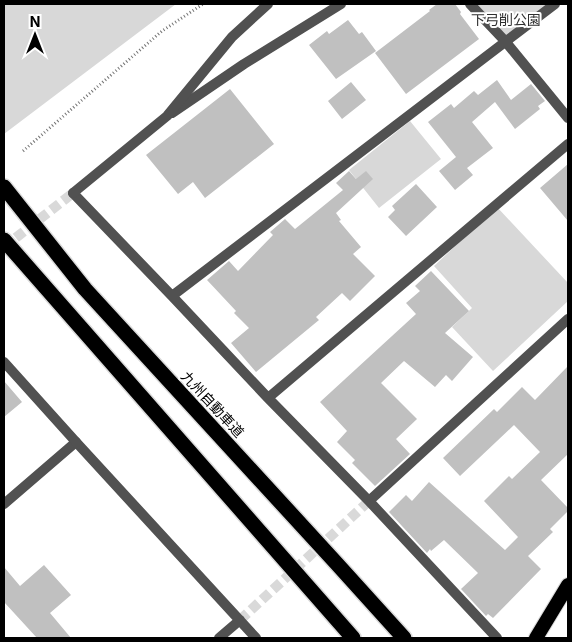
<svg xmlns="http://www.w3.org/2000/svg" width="572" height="642" font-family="Inter,'Noto Sans JP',sans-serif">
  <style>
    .green { fill: #d8d8d8 }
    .building { fill: #c0c0c0 }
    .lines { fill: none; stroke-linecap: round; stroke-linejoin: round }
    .minor-tunnel { stroke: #d9d9d9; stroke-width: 10; stroke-dasharray: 10 5; stroke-linecap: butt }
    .tertiary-tunnel { stroke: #d9d9d9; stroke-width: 10; stroke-dasharray: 10 5; stroke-linecap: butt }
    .trunk-casing { stroke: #dbdbdb; stroke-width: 16 }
    .motorway-casing { stroke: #dbdbdb; stroke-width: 18 }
    .path { stroke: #737373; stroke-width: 3; stroke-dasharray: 1 2.5; stroke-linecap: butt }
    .minor { stroke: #515151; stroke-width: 10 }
    .tertiary { stroke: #515151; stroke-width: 10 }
    .trunk { stroke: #000; stroke-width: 14 }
    .motorway { stroke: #000; stroke-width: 15 }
    .labels { text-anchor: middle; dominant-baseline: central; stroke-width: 4; stroke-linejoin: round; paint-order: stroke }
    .park-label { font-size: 14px; fill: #2f2f2f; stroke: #fff }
    .street-label { font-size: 14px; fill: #000; stroke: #fff }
  </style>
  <rect width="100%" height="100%" fill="#fff"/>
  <path class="green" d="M5 4H176L4 134V5Z
    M470 4H555L505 41Z
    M410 121 441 159 379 208 349 170Z
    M497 207 568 283V301L493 371 452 327 472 308 434 266Z"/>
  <path class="building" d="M437 4H455L461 12 460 14 479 39 406 94 375 53 430 11 429 10Z
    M348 20 359 34 362 32 376 51 336 79 309 45 327 31 329 34Z
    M497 80 511 100 531 84 545 101 538 106 540 109 515 129 495 102 472 122 493 148 467 168 473 175 455 190 439 171 456 157 428 122 451 104 454 108 474 91 478 95Z
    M351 82 366 100 342 119 328 101Z
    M230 89 274 144 205 198 193 182 178 194 146 155Z
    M568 164V221L540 188Z
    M349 171 356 179 366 171 373 179 336 213 341 220 339 221 361 247 353 254 375 276 350 301 342 293 316 317 319 320 256 372 231 343 249 328 234 313 236 311 207 280 229 261 238 271 273 235 270 232 285 219 295 229 343 190 336 183Z
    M416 184 437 207 406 236 388 217 395 210 392 206Z
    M431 271 469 311 445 333 473 357 452 381 446 375 435 387 404 361 381 383 417 419 396 439 410 454 375 486 352 463 355 460 337 442 347 431 320 402 416 314 406 303 420 291 415 286Z
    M568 366V454L541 480 568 508V511L550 529 553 532 528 556 541 569 493 618 488 614 486 616 461 589 478 573 444 540 431 551 430 549 427 553 389 512 406 495 412 501 429 482 505 550 518 537 484 501 509 476 512 479 540 452 514 425 460 476 443 458 494 409 497 412 522 387 535 400Z
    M4 381 22 402 4 417Z
    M44 565 71 595 50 613 71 638H37L4 602V567L20 586Z"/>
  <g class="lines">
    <path class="minor-tunnel" d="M240 620 369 501"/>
    <path class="tertiary-tunnel" d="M4 247 73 193"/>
    <g class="trunk-casing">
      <path id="trunk" d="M536 638 568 585"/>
    </g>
    <g class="motorway-casing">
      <path id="motorway" d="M4 187 85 289 338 565 404 638
        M4 240 353 638"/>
    </g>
    <path class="path" d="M23 151 162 31 203 4"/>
    <path class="minor" d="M470 4 505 41 568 118
      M172 113 244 64 341 4
      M73 193 172 296 268 398 369 501 497 638
      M172 296 555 4
      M268 398 568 144
      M369 501 568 319
      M4 504 76 442"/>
    <path class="tertiary" d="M73 193 167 116 232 37 268 4
      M4 362 76 442 256 638
      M219 638 240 620"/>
    <use href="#trunk" class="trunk"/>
    <use href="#motorway" class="motorway"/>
  </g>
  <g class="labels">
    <g class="park-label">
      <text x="506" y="19">下弓削公園</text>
    </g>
    <g class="street-label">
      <text transform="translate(213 404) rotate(47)">九州自動車道</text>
    </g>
  </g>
  <rect width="572" height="642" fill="none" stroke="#000000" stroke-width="10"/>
  <g transform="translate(35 35)" stroke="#ffffff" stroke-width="4" paint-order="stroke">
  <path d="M0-4L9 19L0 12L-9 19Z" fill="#000000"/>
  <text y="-8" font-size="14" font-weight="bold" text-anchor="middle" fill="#000000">N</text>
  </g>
</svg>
